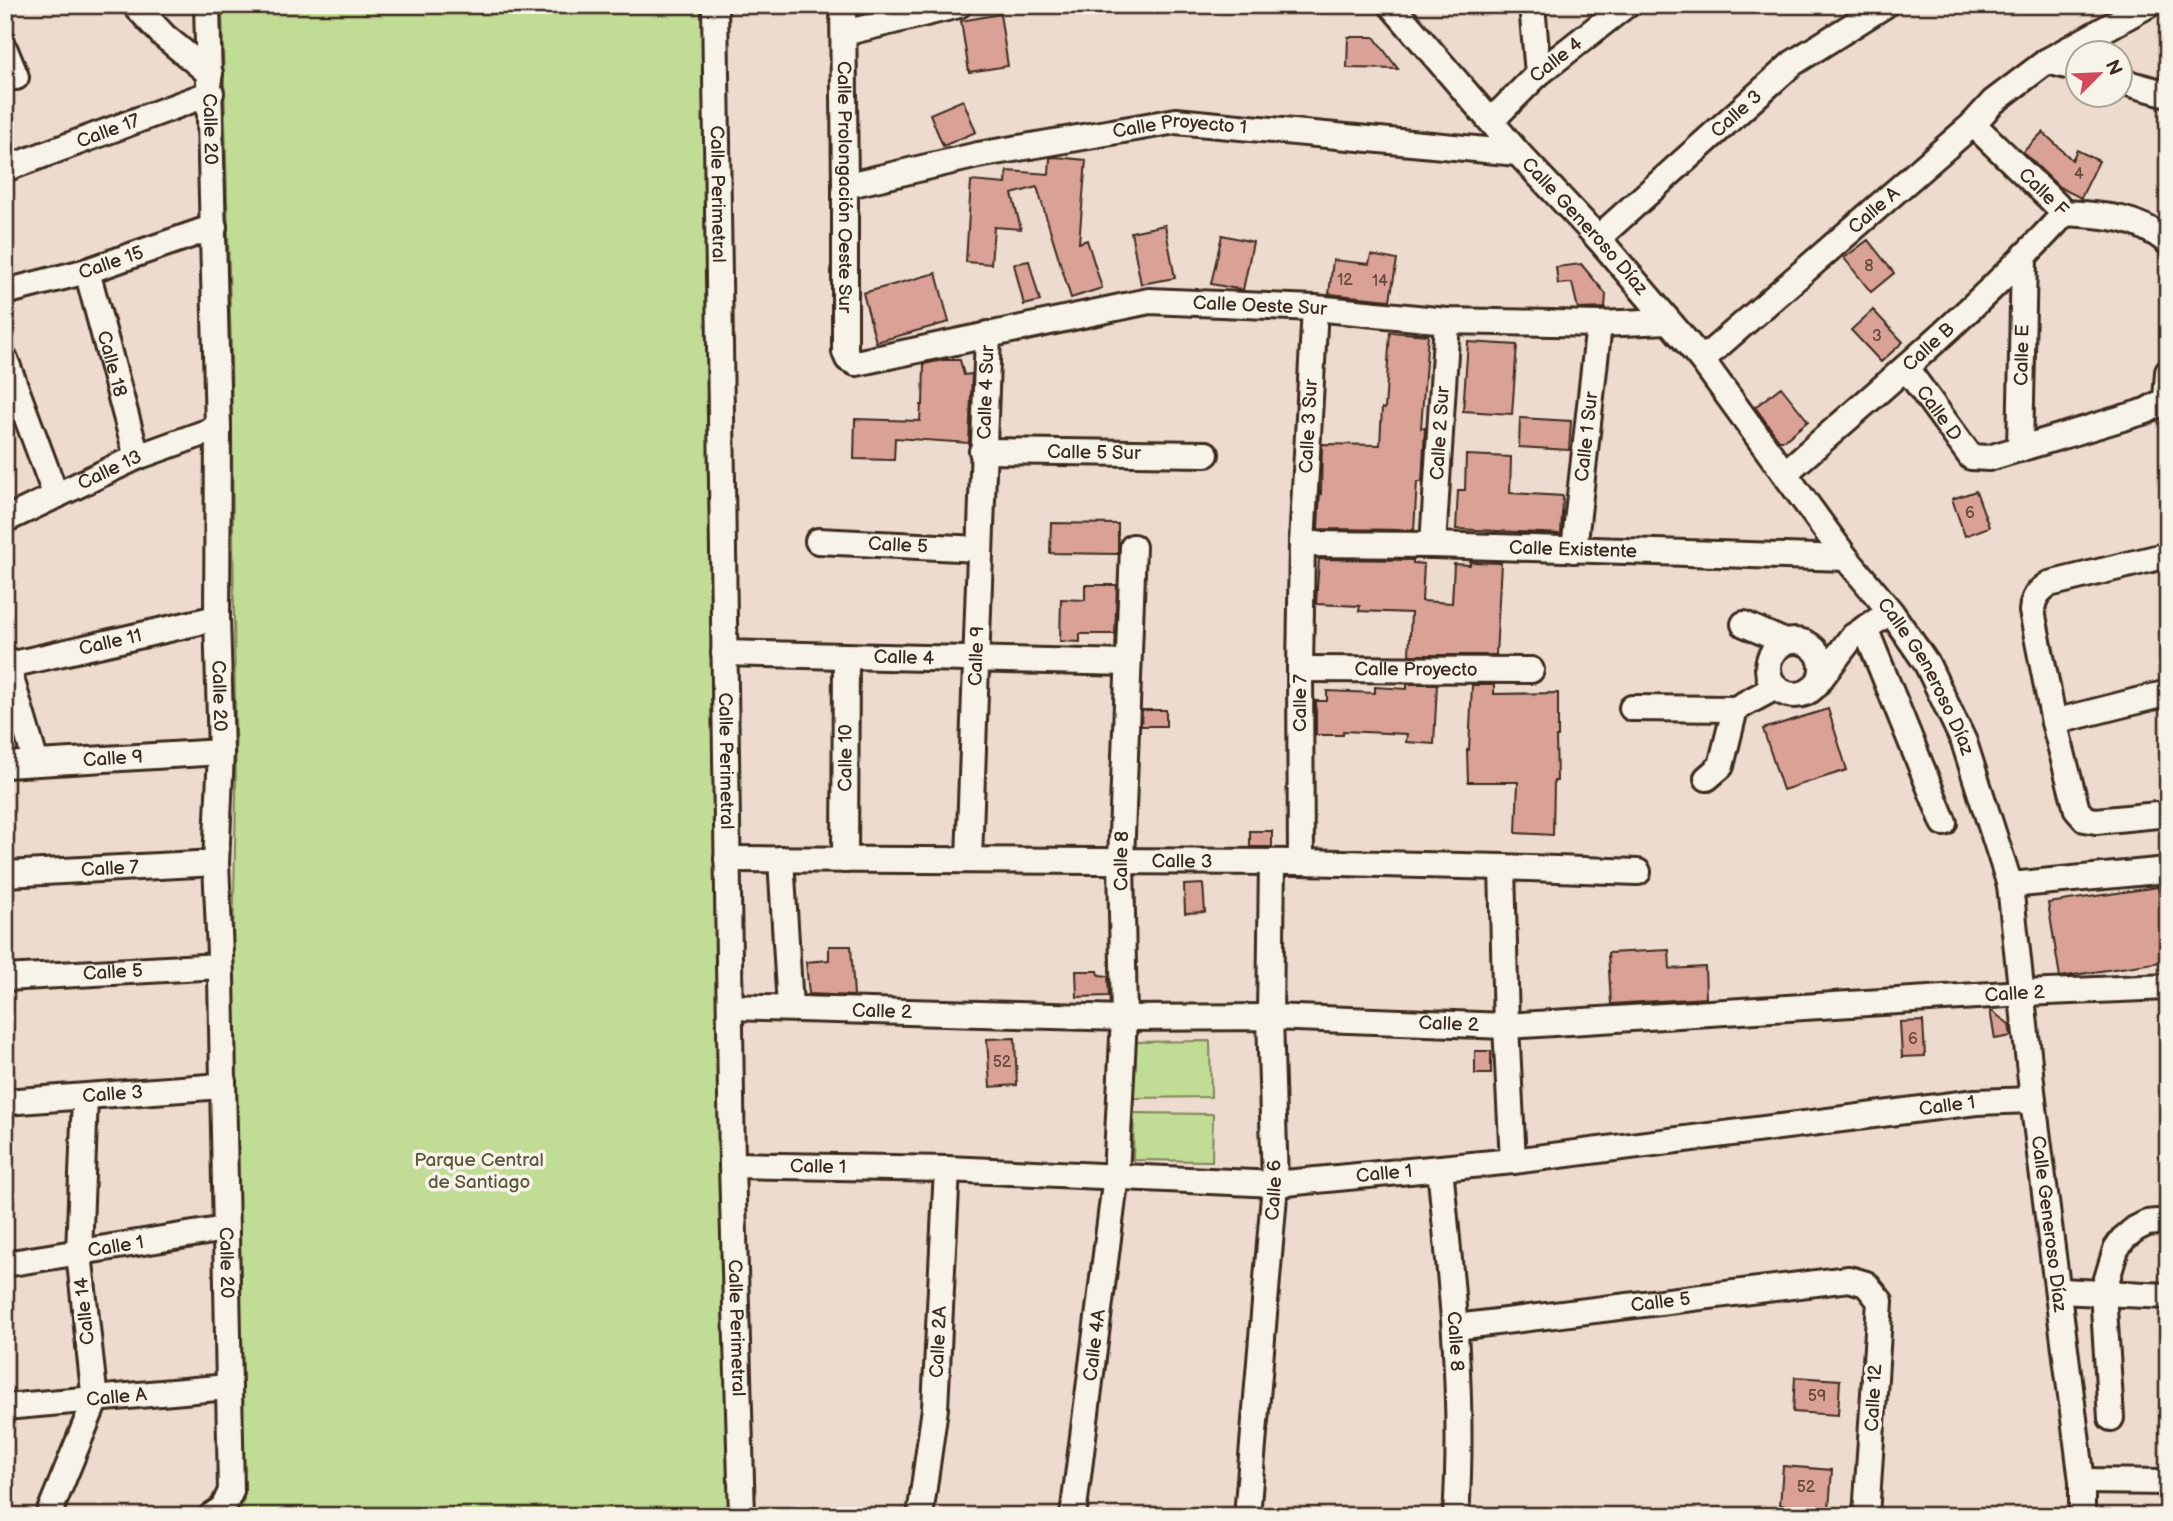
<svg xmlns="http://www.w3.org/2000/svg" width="2173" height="1521" font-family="'Balsamiq Sans',sans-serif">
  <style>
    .green { fill: #c1dc94; stroke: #7e8359; stroke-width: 2 }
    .building { fill: #daa296; stroke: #3b2a1e; stroke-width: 2 }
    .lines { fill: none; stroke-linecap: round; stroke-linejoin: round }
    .minor-casing { stroke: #3b2a1e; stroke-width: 30 }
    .minor { stroke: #f7f3e8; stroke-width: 24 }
    .labels { text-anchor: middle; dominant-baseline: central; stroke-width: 7; stroke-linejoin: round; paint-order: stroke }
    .number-label { font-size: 16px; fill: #63483c }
    .street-label { font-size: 19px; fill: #3b2a1e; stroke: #f7f3e8 }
    .park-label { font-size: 19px; fill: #5c563c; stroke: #f7f3e8 }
  </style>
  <rect width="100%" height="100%" fill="#eedbcf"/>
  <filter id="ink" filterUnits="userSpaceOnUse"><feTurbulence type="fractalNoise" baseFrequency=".0143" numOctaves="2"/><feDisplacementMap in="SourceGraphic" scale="14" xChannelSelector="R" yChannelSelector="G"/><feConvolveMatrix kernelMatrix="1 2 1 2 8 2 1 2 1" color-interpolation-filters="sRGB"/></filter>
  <g filter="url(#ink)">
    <path class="green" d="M222 5H705L733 1516H235L244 1500 229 1143 236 796 231 348Z
      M1210 1041 1211 1097 1133 1098 1131 1042Z
      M1134 1113 1213 1114 1212 1161 1133 1160Z"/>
    <path class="building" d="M1000 14 1008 66 969 72 961 21Z
      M1348 37H1374L1398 69 1347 68Z
      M963 100 976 132 943 146 930 114Z
      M2043 132 2072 160 2077 150 2099 161 2081 198 2059 187 2023 152Z
      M1055 157 1086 160 1079 243 1087 240 1102 288 1071 298 1037 187 1012 194 1021 229 994 227 991 264 966 262 971 181 1006 184 1007 171 1049 174 1050 158Z
      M1165 225 1175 278 1141 284 1131 232Z
      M1222 235 1253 242 1243 290 1211 284Z
      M1868 240 1894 273 1871 292 1844 258Z
      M1371 255 1397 260 1390 300 1329 294 1333 260 1369 264Z
      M1029 261 1040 301 1024 305 1014 264Z
      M1581 264 1606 294 1605 308 1578 309 1572 283 1558 284 1556 267Z
      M936 273 949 322 876 342 863 293Z
      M1873 310 1903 342 1881 362 1851 330Z
      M1390 332 1428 335 1421 428H1425L1422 482H1417L1414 530 1318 529 1320 492 1321 493 1322 444 1380 445 1382 408 1385 409Z
      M1468 342 1517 345 1512 414 1463 411Z
      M943 360H960L964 375 972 374 969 443 895 438 894 460 854 459 855 419 920 421 921 405H923L924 364Z
      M1781 387 1808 421 1785 440H1779L1755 407Z
      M1520 418 1571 421 1569 450 1519 447Z
      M1466 455 1511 457 1510 493 1563 496 1561 534 1456 529 1458 490H1465Z
      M1976 491 1989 527 1965 536 1952 499Z
      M1051 523 1118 524V554L1050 553Z
      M1319 559 1413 560V563L1424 564 1422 601 1452 603 1454 564 1470 565V562L1501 563 1496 655H1409L1411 613 1359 611 1360 606 1316 604Z
      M1085 585H1117L1115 634H1080V642L1060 641 1061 599 1085 600Z
      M1407 684H1437L1434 744 1406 742 1407 734 1343 731V735H1316V701H1327V691L1375 693V687L1407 689Z
      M1472 685H1494V694L1558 693V737H1556L1557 781H1554L1553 835 1516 833 1518 782H1468L1467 750H1469Z
      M1828 709 1847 770 1783 790 1763 729Z
      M1142 710H1166V726H1141Z
      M1250 831H1272V847H1250Z
      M1203 884 1205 912 1185 913 1184 885Z
      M2158 887 2168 961 2060 977 2048 903Z
      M829 946H851L854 996 809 994 806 962 829 960Z
      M1669 950 1670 969 1705 967 1706 998 1611 1004 1608 953Z
      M1076 971H1098L1099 975 1108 976 1109 996 1077 997Z
      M1990 1010 2009 1024 2011 1036 1995 1039Z
      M1923 1021 1925 1056 1902 1057 1900 1022Z
      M1015 1038 1017 1085 990 1087 987 1039Z
      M1475 1051H1491V1074H1475Z
      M1795 1377 1840 1380 1838 1415 1793 1412Z
      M1783 1466 1832 1470 1829 1509 1780 1505Z"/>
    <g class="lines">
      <g class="minor-casing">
        <g id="minor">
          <path d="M135 5 164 36 210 74"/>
          <path id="s1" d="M207 5 218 428 217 618 221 752 216 863 221 977 231 1491 223 1508 211 1516"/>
          <path id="s2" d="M715 5 732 1165 742 1516"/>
          <path id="s3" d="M843 5 845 186V352L848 359 856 363 1149 301 1315 308 1447 321 1599 324 1668 321"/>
          <path id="s4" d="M1391 5 1518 153 1598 238 1702 360 1846 558 1891 612 1927 664 1964 742 2010 885 2033 1100 2082 1481V1516"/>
          <path d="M1532 5 1538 74"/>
          <path d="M844 33 959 5"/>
          <path d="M5 50 16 77"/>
          <path d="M2047 61 2078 69"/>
          <path d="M2120 81 2168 94"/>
          <path id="s5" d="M1492 120 1538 74 1626 5"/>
          <path id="s6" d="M1973 124 2065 213C2104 215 2136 216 2168 242"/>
          <path id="s7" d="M5 169 211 93"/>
          <path id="s8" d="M845 186 978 155 1176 121 1518 153"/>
          <path id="s9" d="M1598 238 1793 63 1885 5"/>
          <path id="s10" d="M87 271 137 457"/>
          <path id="s11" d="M5 292 87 271 214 227"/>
          <path d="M5 359 56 496"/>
          <path id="s12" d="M1702 360 1973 124 1993 102 2047 61 2148 5"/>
          <path id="s13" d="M1906 368 1971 457 1989 458 2146 411 2166 400 2168 372"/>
          <path id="s14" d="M2020 449 2024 258"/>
          <path id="s15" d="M982 451 1206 454"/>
          <path id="s16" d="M1785 473C1881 389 1979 307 2065 213"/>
          <path id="s17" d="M5 520 137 457 218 428"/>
          <path id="s18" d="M818 541 979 549"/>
          <path id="s19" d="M1302 544 1433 545 1846 558"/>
          <path id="s20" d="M1433 545 1447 321"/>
          <path id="s21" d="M1574 550 1599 324"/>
          <path d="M2168 555 2049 584C2038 591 2033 598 2032 611L2054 722 2077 810 2085 819 2096 821 2168 814"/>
          <path d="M1744 624 1785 642"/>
          <path d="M1865 628 1944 823"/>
          <circle cx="1795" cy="668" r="27"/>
          <path id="s22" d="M724 653 1128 663"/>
          <path d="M5 658 36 763"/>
          <path id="s23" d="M5 666 217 618"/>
          <path id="s24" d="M1300 669 1531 670"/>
          <path d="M1821 678 1852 637 1878 620"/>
          <path d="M1632 708 1735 709"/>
          <path d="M2054 722 2168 693"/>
          <path id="s25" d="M5 765 221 752"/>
          <path d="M1707 778 1721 766 1735 709 1776 687"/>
          <path id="s26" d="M727 859 1301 862 1502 867 1638 872"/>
          <path d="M781 859 790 1008"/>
          <path id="s27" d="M969 859 988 334"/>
          <path id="s28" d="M845 860 846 657"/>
          <path id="s29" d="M1301 862 1300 669 1302 544 1315 308"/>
          <path d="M1502 867 1506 1026 1513 1161"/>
          <path id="s30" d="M5 874 216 863"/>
          <path d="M2010 885 2168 870"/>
          <path id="s31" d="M5 978 220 966"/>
          <path id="s32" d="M730 1007 1124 1018 1270 1017 1506 1026 2023 993 2168 987"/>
          <path id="s33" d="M5 1102 222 1086"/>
          <path id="s34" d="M732 1165 947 1169 1275 1184 1513 1161 1976 1102 2033 1100"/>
          <path id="s35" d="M1440 1169C1452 1285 1464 1399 1456 1516"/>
          <path id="s36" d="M5 1264 225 1229"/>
          <path d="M2059 1291 2168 1296"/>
          <path id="s37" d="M1456 1327 1849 1279 1866 1284 1880 1301 1866 1516"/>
          <path id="s38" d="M5 1407 228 1387"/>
          <path d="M2111 1418 2103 1292 2116 1249 2123 1239 2135 1229 2147 1223 2168 1221"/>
          <path d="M2082 1481 2168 1482"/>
          <path d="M48 1516 95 1401 79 1253 85 1097"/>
          <path id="s39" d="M920 1516 935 1408 947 1169"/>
          <path id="s40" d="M1073 1516 1116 1175 1124 1018 1121 861 1133 547"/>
          <path id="s41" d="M1247 1516 1275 1184 1270 1017 1272 862"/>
        </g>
      </g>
      <use href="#minor" class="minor"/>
    </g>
  </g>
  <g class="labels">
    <g class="number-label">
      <text x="2079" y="174">4</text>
      <text x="1869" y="266">8</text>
      <text x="1345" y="280">12</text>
      <text x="1380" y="281">14</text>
      <text x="1877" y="336">3</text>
      <text x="1970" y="513">6</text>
      <text x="1913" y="1039">6</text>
      <text x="1002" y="1062">52</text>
      <text x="1817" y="1396">59</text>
      <text x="1806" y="1487">52</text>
    </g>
    <g class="street-label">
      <text stroke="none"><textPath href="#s5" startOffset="88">Calle 4</textPath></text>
      <text stroke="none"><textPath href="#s9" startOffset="186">Calle 3</textPath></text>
      <text stroke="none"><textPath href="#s1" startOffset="124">Calle 20</textPath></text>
      <text stroke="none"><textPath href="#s7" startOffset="110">Calle 17</textPath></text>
      <text stroke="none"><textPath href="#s8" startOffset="341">Calle Proyecto 1</textPath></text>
      <text stroke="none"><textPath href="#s3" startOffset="182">Calle Prolongación Oeste Sur</textPath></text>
      <text stroke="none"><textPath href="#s6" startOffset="98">Calle F</textPath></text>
      <text stroke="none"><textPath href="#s2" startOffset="189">Calle Perimetral</textPath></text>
      <text stroke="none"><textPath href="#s12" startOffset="228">Calle A</textPath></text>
      <text stroke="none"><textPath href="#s4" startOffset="294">Calle Generoso Díaz</textPath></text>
      <text stroke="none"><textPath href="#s11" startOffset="110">Calle 15</textPath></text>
      <text stroke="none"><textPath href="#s3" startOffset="774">Calle Oeste Sur</textPath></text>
      <text stroke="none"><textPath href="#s16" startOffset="191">Calle B</textPath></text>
      <text stroke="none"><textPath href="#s14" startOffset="94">Calle E</textPath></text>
      <text stroke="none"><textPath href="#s10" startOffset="96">Calle 18</textPath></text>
      <text stroke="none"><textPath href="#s27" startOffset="467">Calle 4 Sur</textPath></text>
      <text stroke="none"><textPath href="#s13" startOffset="56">Calle D</textPath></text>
      <text stroke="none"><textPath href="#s29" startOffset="436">Calle 3 Sur</textPath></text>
      <text stroke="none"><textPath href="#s20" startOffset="112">Calle 2 Sur</textPath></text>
      <text stroke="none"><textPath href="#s21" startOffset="114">Calle 1 Sur</textPath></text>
      <text stroke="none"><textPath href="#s15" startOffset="112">Calle 5 Sur</textPath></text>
      <text stroke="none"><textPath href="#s17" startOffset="116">Calle 13</textPath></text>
      <text stroke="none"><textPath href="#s18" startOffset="80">Calle 5</textPath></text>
      <text stroke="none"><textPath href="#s19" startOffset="271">Calle Existente</textPath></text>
      <text stroke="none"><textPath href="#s23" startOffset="108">Calle 11</textPath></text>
      <text stroke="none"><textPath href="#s27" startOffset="203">Calle 9</textPath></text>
      <text stroke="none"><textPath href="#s22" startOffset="180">Calle 4</textPath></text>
      <text stroke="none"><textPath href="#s24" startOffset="116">Calle Proyecto</textPath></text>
      <text stroke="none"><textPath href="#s4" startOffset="861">Calle Generoso Díaz</textPath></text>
      <text stroke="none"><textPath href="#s1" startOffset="691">Calle 20</textPath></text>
      <text transform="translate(1300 703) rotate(-90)">Calle 7</text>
      <text stroke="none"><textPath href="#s25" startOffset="108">Calle 9</textPath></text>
      <text stroke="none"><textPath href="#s28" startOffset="102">Calle 10</textPath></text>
      <text stroke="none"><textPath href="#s2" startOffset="756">Calle Perimetral</textPath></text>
      <text stroke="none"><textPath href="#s40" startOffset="658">Calle 8</textPath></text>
      <text stroke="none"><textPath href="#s26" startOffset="455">Calle 3</textPath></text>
      <text stroke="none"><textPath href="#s30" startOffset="105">Calle 7</textPath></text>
      <text stroke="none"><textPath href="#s31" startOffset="108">Calle 5</textPath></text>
      <text stroke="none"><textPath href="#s32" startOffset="1286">Calle 2</textPath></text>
      <text stroke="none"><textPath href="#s32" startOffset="152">Calle 2</textPath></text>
      <text stroke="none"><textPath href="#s32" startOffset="719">Calle 2</textPath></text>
      <text stroke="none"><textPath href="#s33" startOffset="108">Calle 3</textPath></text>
      <text stroke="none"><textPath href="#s34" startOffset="1220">Calle 1</textPath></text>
      <text stroke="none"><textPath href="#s34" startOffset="86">Calle 1</textPath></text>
      <text stroke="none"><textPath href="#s34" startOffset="653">Calle 1</textPath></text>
      <text stroke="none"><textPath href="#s41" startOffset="327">Calle 6</textPath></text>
      <text stroke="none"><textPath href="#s4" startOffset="1428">Calle Generoso Díaz</textPath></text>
      <text stroke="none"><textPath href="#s36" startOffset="112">Calle 1</textPath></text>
      <text stroke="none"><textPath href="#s1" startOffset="1258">Calle 20</textPath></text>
      <text stroke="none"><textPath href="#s37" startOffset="206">Calle 5</textPath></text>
      <text transform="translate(85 1311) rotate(-96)">Calle 14</text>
      <text stroke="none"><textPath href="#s2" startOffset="1323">Calle Perimetral</textPath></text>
      <text stroke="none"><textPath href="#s35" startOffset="173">Calle 8</textPath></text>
      <text stroke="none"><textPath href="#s39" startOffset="175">Calle 2A</textPath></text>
      <text stroke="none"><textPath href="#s40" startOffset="172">Calle 4A</textPath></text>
      <text stroke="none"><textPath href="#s38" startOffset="112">Calle A</textPath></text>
      <text transform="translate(1874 1398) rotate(-87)">Calle 12</text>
    </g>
    <g class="park-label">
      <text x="479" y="1160">Parque Central<tspan x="479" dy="22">de Santiago</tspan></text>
    </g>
  </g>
  <rect width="2173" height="1521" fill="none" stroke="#f7f3e8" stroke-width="28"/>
  <rect x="14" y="14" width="2145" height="1493" fill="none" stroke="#3b2a1e" stroke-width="2.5" filter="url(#ink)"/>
  <g transform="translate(2099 74) rotate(66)"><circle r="33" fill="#f7f3e8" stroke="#aca397" stroke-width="2"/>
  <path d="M0-5L12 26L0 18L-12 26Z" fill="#d1495b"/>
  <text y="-10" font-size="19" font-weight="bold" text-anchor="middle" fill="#3b2a1e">N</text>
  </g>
</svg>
